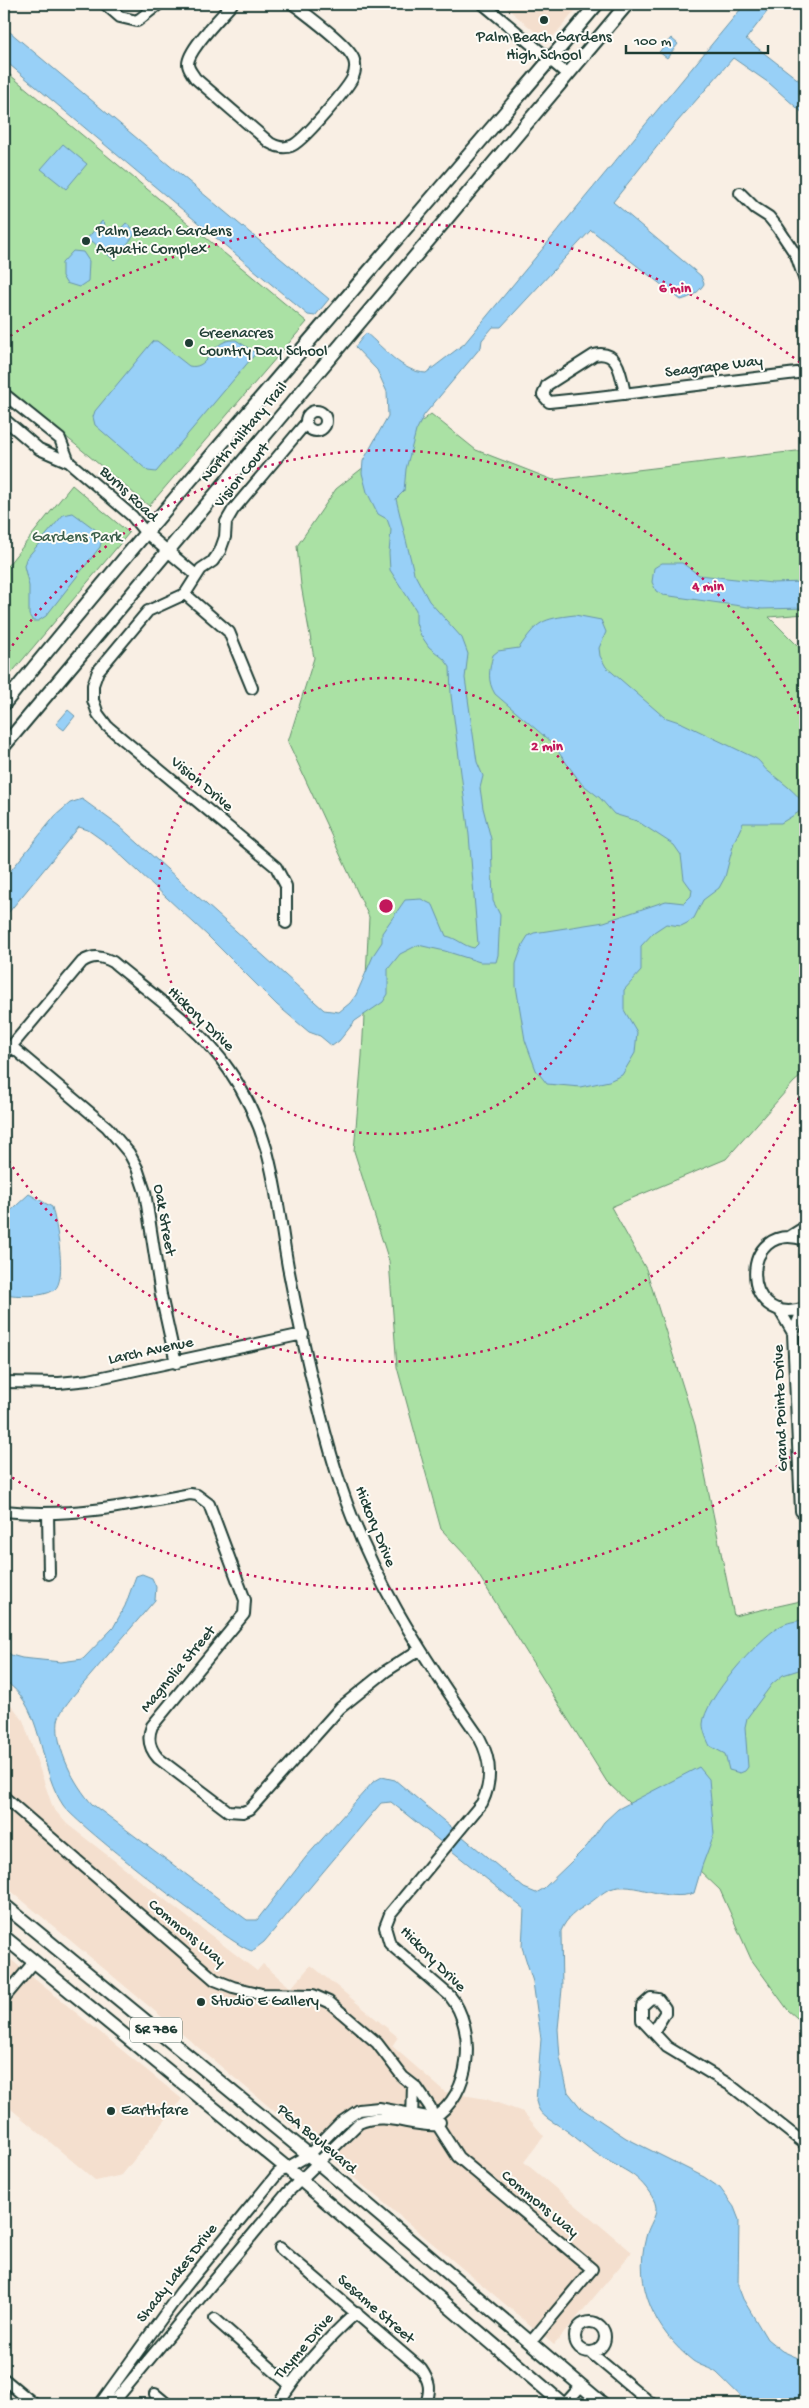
<svg xmlns="http://www.w3.org/2000/svg" width="809" height="2408" font-family="'Gochi Hand',sans-serif">
  <style>
    .built { fill: #f4dfce }
    .green { fill: #aae1a4; stroke: #648f6c }
    .water { fill: #98d0f7; stroke: #6895a9 }
    .lines { fill: none; stroke-linecap: round; stroke-linejoin: round }
    .minor-casing { stroke: #1f3d34; stroke-width: 14 }
    .major-casing { stroke: #1f3d34; stroke-width: 16 }
    .minor { stroke: #fdfcf7; stroke-width: 10 }
    .major { stroke: #fdfcf7; stroke-width: 12 }
    .ring { fill: none; stroke: #c2185b; stroke-width: 2.5; stroke-dasharray: 2.5 5 }
    .poi-dot { fill: #1f3d34; stroke: #fdfcf7; stroke-width: 2 }
    .labels { text-anchor: middle; dominant-baseline: central; stroke-width: 4; stroke-linejoin: round; paint-order: stroke }
    .shield { fill: #fdfcf7; stroke: #62766e; stroke-width: 1 }
    .shield-label { font-size: 15px; font-weight: bold; fill: #1f3d34 }
    .poi-label { font-size: 16px; fill: #1f3d34; stroke: #fdfcf7; text-anchor: start }
    .street-label { font-size: 16px; fill: #1f3d34; stroke: #fdfcf7 }
    .park-label { font-size: 16px; fill: #3b5e4a; stroke: #fdfcf7 }
    .centre { fill: #c2185b; stroke: #fdfcf7; stroke-width: 2.5 }
    .ring-label { font-size: 15px; text-anchor: middle; font-weight: bold; fill: #c2185b; stroke: #fdfcf7; stroke-width: 4; stroke-linejoin: round; paint-order: stroke }
  </style>
  <rect width="100%" height="100%" fill="#f9efe4"/>
  <filter id="ink" filterUnits="userSpaceOnUse"><feTurbulence type="fractalNoise" baseFrequency=".02" numOctaves="2"/><feDisplacementMap in="SourceGraphic" scale="10" xChannelSelector="R" yChannelSelector="G"/><feConvolveMatrix kernelMatrix="1 2 1 2 8 2 1 2 1" color-interpolation-filters="sRGB"/></filter>
  <g filter="url(#ink)">
    <path class="built" d="M502 4H581L551 39 540 36Z
      M9 1702 23 1720 53 1808 67 1824 257 1971 263 1964 291 1988 311 1965 398 2037 392 2046 445 2092 486 2099 523 2112 544 2136 524 2162 632 2252 554 2345 4 1885V1707Z
      M4 1954 182 2099 122 2175 96 2181 4 2103Z"/>
    <path class="green" d="M4 70 307 322 149 506 4 385Z
      M431 414 476 450 553 480 805 450V614L769 617 805 653V1073L794 1082 726 1159 611 1207 646 1269 695 1425 734 1616 805 1600V2025L788 2010 751 1959 720 1890 607 1782 468 1558 441 1529 397 1367 389 1261 354 1151 362 1056 369 917 288 742 314 658 301 585 297 546 336 489Z
      M72 485 129 533 4 682V570Z"/>
    <path class="water" d="M745 4H773L746 39 805 85V115L769 83 733 58 671 129 613 202 701 276 704 284C698 293 692 297 681 300L591 230 501 327H493L482 340 481 347 424 415 416 431 406 469 404 491 396 499 414 573 429 601 462 638 468 654 465 678 477 762 483 776 480 788 483 808 491 839 493 901 500 915 498 955 496 962H480L445 951 418 945 400 954 388 969V994L383 1002 355 1021 339 1041 332 1046 320 1036 309 1032 277 1005 208 936 112 847 88 830 79 827 4 918V879L55 816 70 803 82 799 119 826 324 1010 339 1012 350 1003 356 995 374 954 382 942V933L405 900 421 899 433 905 446 936C457 938 463 946 474 948L478 944 469 835 451 695 450 667 444 659 429 647 420 634 416 623V610L390 570 389 553 391 530 387 519 378 514 367 492 362 473 363 461 388 416 387 392 377 370 355 347 366 333C384 348 402 372 426 373L464 344Z
      M4 27 329 299 315 316 308 315 4 60Z
      M671 38 678 44 667 58 659 52Z
      M63 144 87 164 66 189 41 169Z
      M102 221 105 224 104 226 115 235 126 223 137 232 114 260 92 241 90 243 86 240Z
      M73 251 83 252 89 261 88 281 79 287 66 283 62 276V263Z
      M236 340 256 353 156 472 148 471 95 425 93 417 95 411 153 341H157L189 366C207 370 210 348 224 342 227 340 233 340 236 340Z
      M73 513 96 530 102 538 100 547 46 616 38 621H33L29 615V586L24 566 26 559 63 515Z
      M662 563H682L699 575 772 583 805 582V608L762 609 663 595 656 591 652 582 654 568Z
      M575 615 601 620 606 632 599 648 600 656 606 667 664 717 682 723 755 758C762 762 763 768 769 772 780 781 797 792 804 805L799 812 781 823H743L734 842 725 877 719 888 703 900 694 918 687 923 681 926 666 924 654 932 641 946V971L624 990V1010L637 1032 635 1053 622 1075 609 1081 580 1087 547 1084 536 1070 525 1040 516 986V964L523 944 528 936 534 933 604 922 666 901 684 903 691 896 692 890 684 879 681 855 674 845 637 821 614 814 600 798 581 783 551 742 495 694C487 681 489 670 493 655L498 651 519 648C538 621 541 619 575 615Z
      M68 710 75 716 64 730 56 724Z
      M29 1194 52 1207C56 1222 68 1281 54 1290 42 1298 17 1296 4 1294V1217Z
      M142 1574 152 1578 156 1587 155 1600 72 1697C67 1704 59 1713 58 1721 55 1749 75 1785 92 1804L247 1920H257L306 1857 373 1782 382 1777 395 1780 524 1888 536 1893 543 1889 571 1862 587 1846 604 1822 618 1809 699 1767 709 1779 714 1834 702 1866 694 1893C665 1903 634 1880 610 1889 602 1892 595 1900 588 1904 575 1912 567 1917 561 1931L562 1989 558 2029 560 2058 568 2092 581 2108 626 2138 704 2177 720 2188 734 2207 739 2220 738 2286 743 2299 767 2339 782 2351 805 2361V2404H750C738 2395 728 2383 717 2373 711 2368 700 2366 693 2361 655 2331 633 2286 646 2237 651 2217 664 2213 649 2192 634 2170 617 2168 597 2154 586 2147 577 2138 567 2131 554 2121 539 2118 536 2101L541 2039 533 1982 522 1947 524 1909 391 1802 381 1803 264 1942 252 1951C236 1949 75 1824 63 1805 41 1772 44 1727 20 1695 16 1689 9 1685 4 1679V1648L11 1655 22 1658 61 1662 83 1659 113 1628 125 1606 136 1576Z
      M805 1620V1668L783 1675 772 1684 747 1718 745 1727 748 1767 745 1771 740 1773 729 1770 725 1754 710 1746C707 1740 703 1731 703 1724 704 1700 758 1639 779 1627 787 1622 796 1621 805 1620Z"/>
    <g class="lines">
      <g class="minor-casing">
        <path id="minor" d="M105 4 120 17 137 21 159 4
          M232 4C222 16 188 49 188 64 188 69 192 73 195 78L270 143C277 147 283 149 291 146 302 143 346 90 352 79 355 73 356 66 354 60 349 45 307 15 293 4
          M483 4 567 74
          M740 193 755 208 769 217 778 228 796 255 805 281
          M4 394 60 439 69 462
          M625 394C621 375 619 349 594 355L547 385 543 395 549 402 598 397 805 372
          M306 421a10 10 0 1 1 20 0a10 10 0 1 1-20 0Z
          M4 419 39 449 69 462 132 516 145 532 196 575
          M185 594 229 632 252 688
          M286 923V886L276 867 107 726 98 714 93 700V685L98 671 148 611 185 594 201 569 213 561 220 551 225 537 226 522 233 510 306 423
          M11 1046 107 1127 129 1153 137 1168 145 1192 161 1295 176 1363
          M4 1055 82 962C93 955 101 956 113 962 152 995 200 1027 229 1070 274 1135 275 1193 288 1267 301 1334 317 1409 337 1474 367 1572 421 1654 479 1737 491 1759 493 1780 482 1803L390 1914 385 1927 390 1944 450 1996C477 2029 472 2095 433 2118L379 2108 359 2110 340 2123 309 2155 278 2173 180 2293 100 2404
          M789 1237 805 1227
          M805 1240C738 1218 739 1330 805 1308
          M779 1309 793 1333 803 1309
          M793 1333 801 1511
          M4 1382 59 1383 89 1380 303 1334
          M4 1511C67 1518 128 1506 190 1494L197 1495 209 1504 245 1600 244 1614 152 1726C147 1738 149 1748 158 1758L228 1811 243 1812 250 1809 340 1708 386 1671 419 1650
          M48 1513 49 1574
          M4 1797 215 1980 233 1987 262 1994 313 1995 329 2002 377 2043 403 2077 417 2088 430 2107 433 2118 458 2157 592 2269 530 2343
          M4 1998 34 1962
          M654 2031 665 2013V2008L658 1999 651 1998 642 2006V2020L667 2047 730 2085 805 2144
          M412 2121 413 2085
          M280 2248 421 2369C430 2382 431 2389 426 2404
          M215 2319 290 2385
          M575 2337a15 15 0 1 1 30 0a15 15 0 1 1-30 0Z
          M591 2353 652 2404
          M4 2379 34 2404
          M155 2394 167 2404
          M112 2404 288 2192 359 2123C385 2111 410 2127 437 2125L440 2122
          M278 2404C299 2370 327 2339 357 2312
          M565 2404 581 2386"/>
      </g>
      <g class="major-casing">
        <path id="major" d="M4 704C197 467 400 238 597 4
          M4 746 627 4
          M4 1905 309 2155 603 2404
          M4 1937 288 2169 563 2404"/>
      </g>
      <use href="#minor" class="minor"/>
      <use href="#major" class="major"/>
    </g>
  </g>
  <g class="ring">
    <circle cx="386" cy="906" r="228"/>
    <path d="M805 1084A455 455 0 0 1 4 1154M4 658A455 455 0 0 1 805 728"/>
    <path d="M802 1448A683 683 0 0 1 4 1472M4 340A683 683 0 0 1 802 364"/>
  </g>
  <g class="poi-dot">
    <circle cx="544" cy="20" r="5"/>
    <circle cx="86" cy="241" r="5"/>
    <circle cx="189" cy="343" r="5"/>
    <circle cx="201" cy="2002" r="5"/>
    <circle cx="111" cy="2111" r="5"/>
  </g>
  <g class="labels">
    <rect class="shield" x="130" y="2017.5" width="52" height="25" rx="4"/>
    <g class="shield-label">
      <text x="156" y="2030">SR 786</text>
    </g>
    <g class="poi-label">
      <text x="544" y="38" text-anchor="middle">Palm Beach Gardens<tspan x="544" dy="18">High School</tspan></text>
      <text x="96" y="232">Palm Beach Gardens<tspan x="96" dy="18">Aquatic Complex</tspan></text>
      <text x="199" y="334">Greenacres<tspan x="199" dy="18">Country Day School</tspan></text>
      <text x="211" y="2002">Studio E Gallery</text>
      <text x="121" y="2111">Earthfare</text>
    </g>
    <g class="street-label">
      <text transform="translate(714 368) rotate(-7)">Seagrape Way</text>
      <text transform="translate(245 433) rotate(-50)">North Military Trail</text>
      <text transform="translate(243 476) rotate(-51)">Vision Court</text>
      <text transform="translate(128 495) rotate(43)">Burns Road</text>
      <text transform="translate(201 785) rotate(40)">Vision Drive</text>
      <text transform="translate(200 1020) rotate(44)">Hickory Drive</text>
      <text transform="translate(163 1220) rotate(80)">Oak Street</text>
      <text transform="translate(151 1352) rotate(-12)">Larch Avenue</text>
      <text transform="translate(782 1408) rotate(-92)">Grand Pointe Drive</text>
      <text transform="translate(374 1527) rotate(68)">Hickory Drive</text>
      <text transform="translate(179 1670) rotate(-50)">Magnolia Street</text>
      <text transform="translate(186 1934) rotate(40)">Commons Way</text>
      <text transform="translate(432 1960) rotate(45)">Hickory Drive</text>
      <text transform="translate(316 2140) rotate(40)">PGA Boulevard</text>
      <text transform="translate(539 2205) rotate(40)">Commons Way</text>
      <text transform="translate(178 2274) rotate(-52)">Shady Lakes Drive</text>
      <text transform="translate(375 2310) rotate(41)">Sesame Street</text>
      <text transform="translate(305 2347) rotate(-49)">Thyme Drive</text>
    </g>
    <g class="park-label">
      <text x="77" y="538">Gardens Park</text>
    </g>
  </g>
  <circle cx="386" cy="906" r="8" class="centre"/>
  <g class="ring-label">
    <text x="675" y="292">6 min</text>
    <text x="708" y="590">4 min</text>
    <text x="547" y="750">2 min</text>
  </g>
  <rect width="809" height="2408" fill="none" stroke="#fdfcf7" stroke-width="20"/>
  <rect x="10" y="10" width="789" height="2388" fill="none" stroke="#1f3d34" stroke-width="2" filter="url(#ink)"/>
  <path d="M626 45v8h142v-8" fill="none" stroke="#1f3d34" stroke-width="2.5"/>
  <text x="634" y="45" font-size="15" fill="#1f3d34" stroke="#fdfcf7" stroke-width="4" paint-order="stroke">100 m</text>
</svg>
